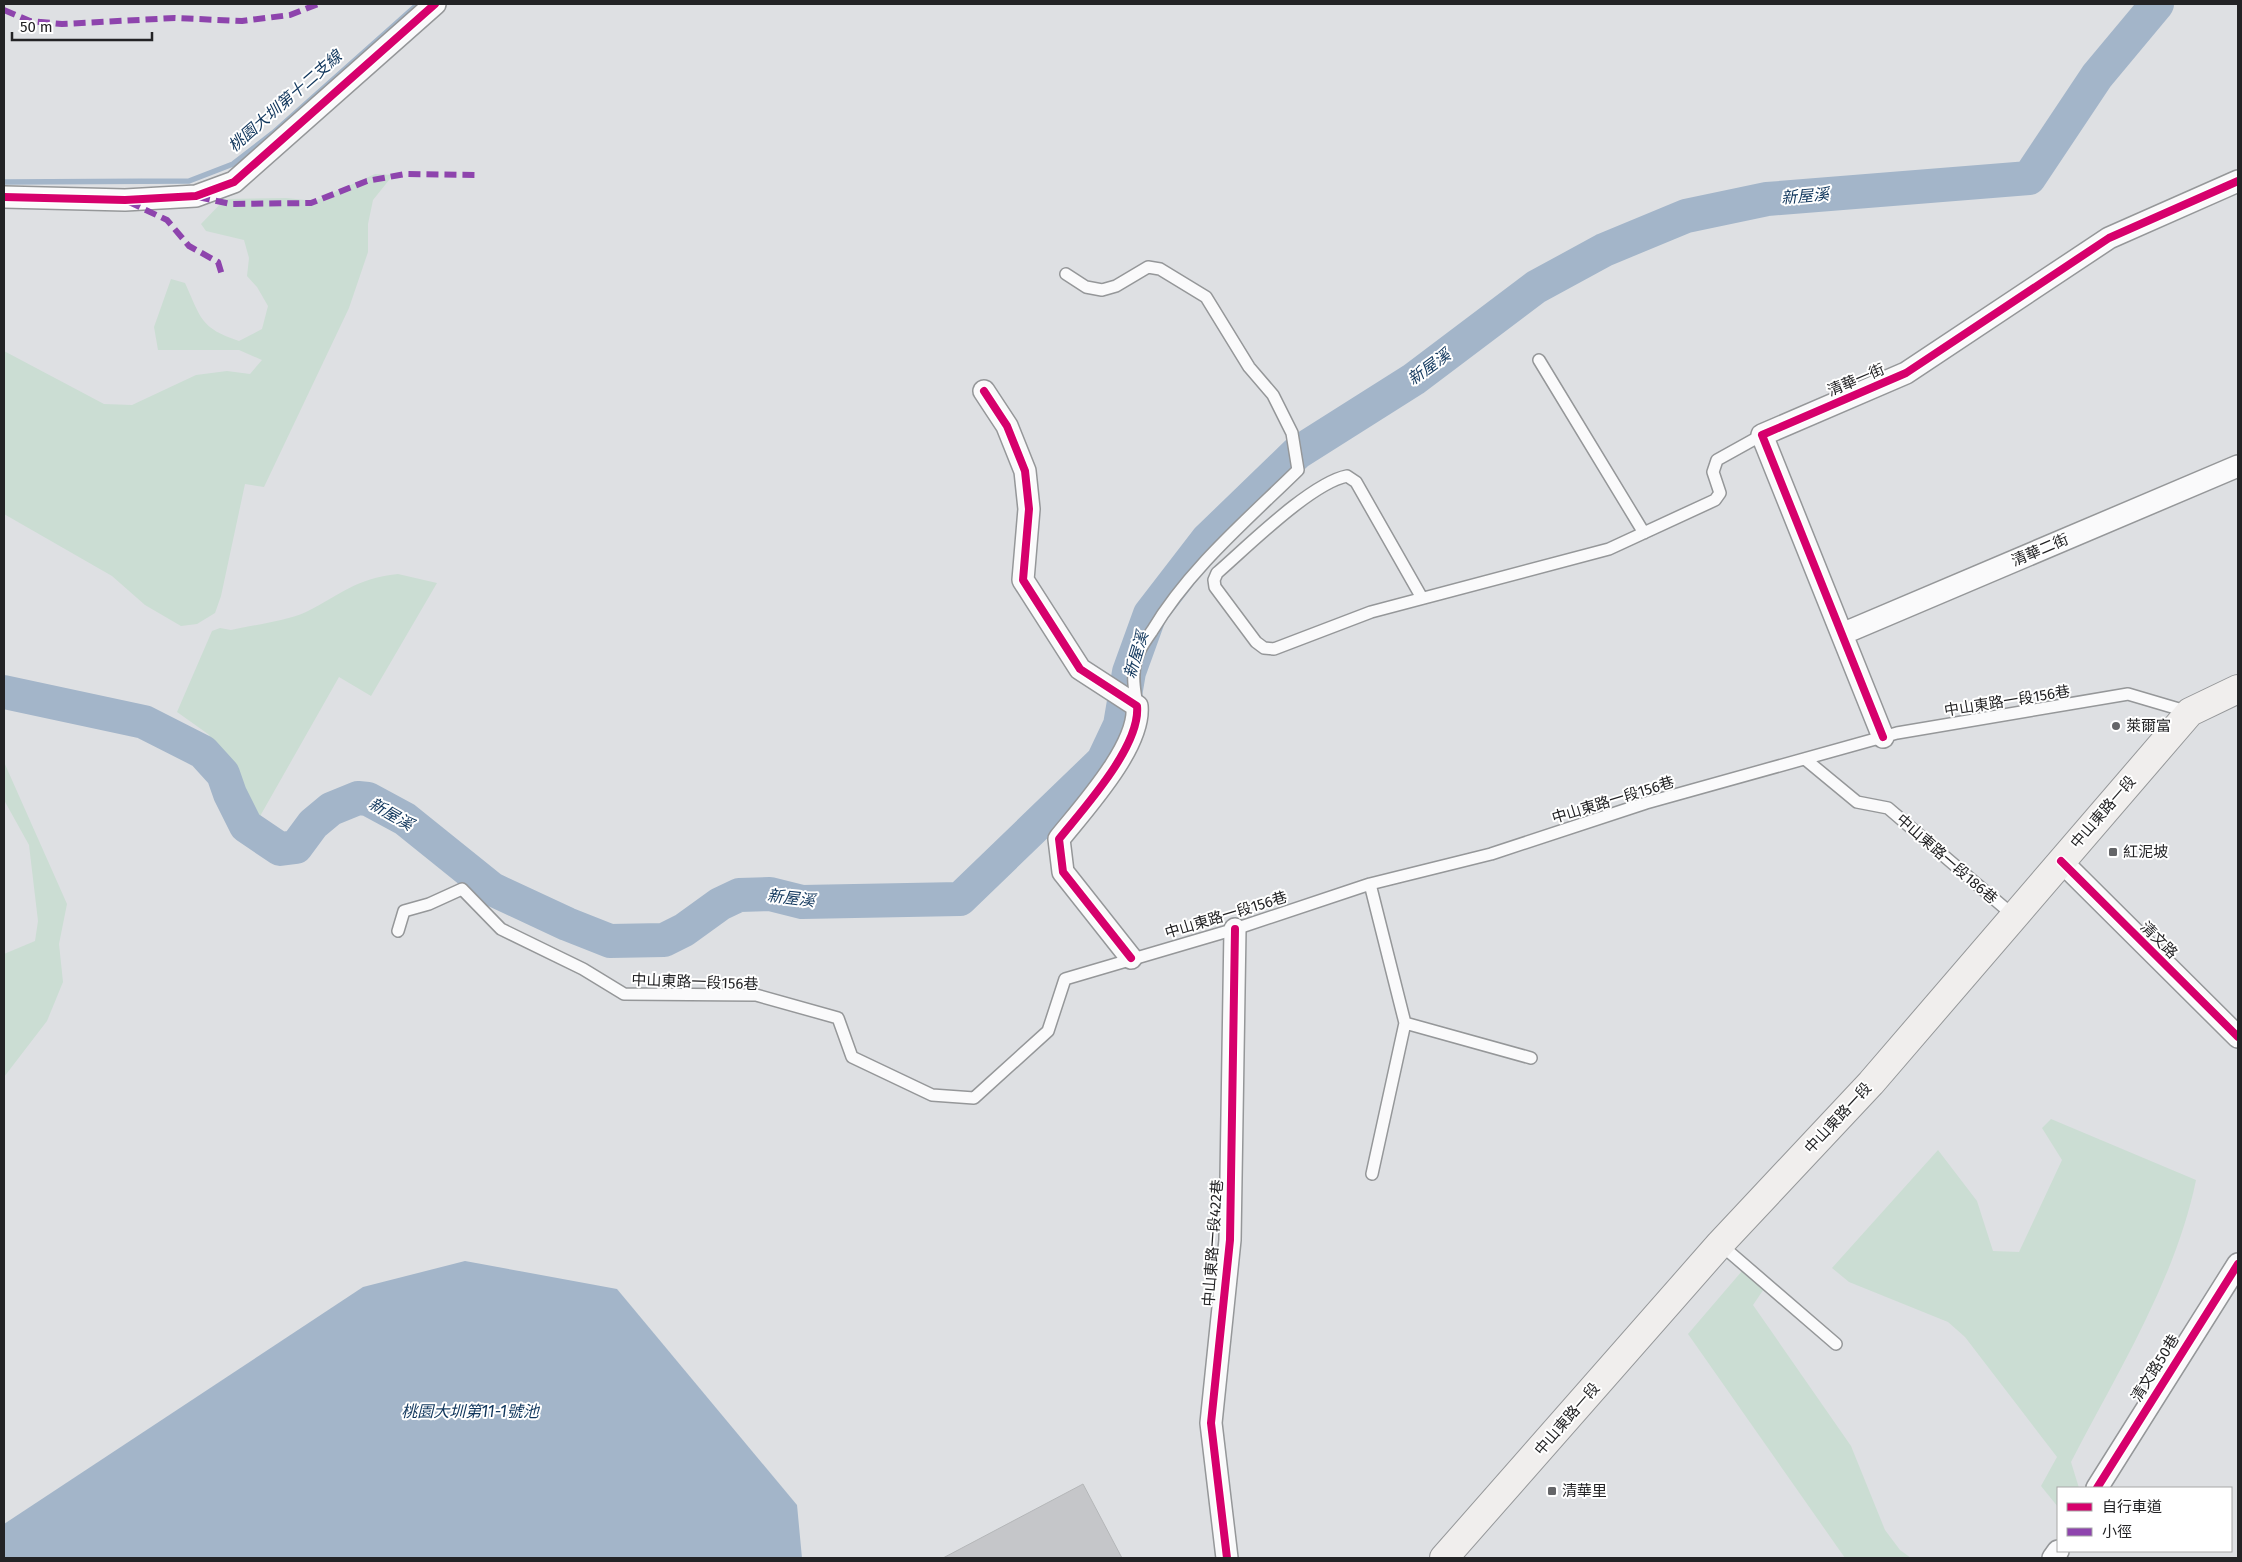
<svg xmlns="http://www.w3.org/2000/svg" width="2242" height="1562" font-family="'Fira Sans','Noto Sans TC',sans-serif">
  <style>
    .green { fill: #cbddd3 }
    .water { fill: #a3b5c9 }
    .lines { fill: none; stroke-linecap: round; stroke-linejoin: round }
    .stream { stroke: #a3b5c9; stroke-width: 5.5 }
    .river { stroke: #a3b5c9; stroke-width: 34 }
    .building { fill: #c5c6c9; stroke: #b4b6b8 }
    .service-casing { stroke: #959799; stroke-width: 14 }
    .minor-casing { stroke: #959799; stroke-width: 24 }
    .secondary-casing { stroke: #959799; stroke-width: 30 }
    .service { stroke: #fafafb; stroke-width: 11 }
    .minor { stroke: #fafafb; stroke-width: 21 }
    .secondary { stroke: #f0eeed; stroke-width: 28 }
    .quiet { stroke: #8e44ad; stroke-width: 6; stroke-dasharray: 12 6; stroke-linecap: butt }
    .cycleway-casing { stroke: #fff; stroke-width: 11 }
    .cycleway { stroke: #d6006c; stroke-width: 8 }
    .poi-dot { fill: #646568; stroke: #fff; stroke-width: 2 }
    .labels { text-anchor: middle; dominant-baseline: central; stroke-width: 4; stroke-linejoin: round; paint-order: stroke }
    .street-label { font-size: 15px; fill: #232325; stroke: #fff }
    .poi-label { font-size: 15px; fill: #232325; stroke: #fff; text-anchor: start }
    .water-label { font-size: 16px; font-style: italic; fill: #10365c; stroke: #fff }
  </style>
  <rect width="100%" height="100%" fill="#dee0e3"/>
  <path class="green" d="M375 174 393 175 373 200 368 224V252L349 308 264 487 245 484 221 596 215 613 197 624 181 626 145 605 112 576 4 514V351L104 404 132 405 196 375 227 371 250 374 262 360 239 350H158L154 327 171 279 185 283C201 318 200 328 239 341L262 329 268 306 257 287 247 276 249 258 244 240 206 231 201 224 225 199 286 198 315 201Z
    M398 574 437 583 371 696 339 677 259 818 234 766 208 734 177 712 212 631 220 628 231 630C253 625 287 621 306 612 342 594 354 579 398 574Z
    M4 762 67 904 59 944 63 982 47 1021 4 1077V954L35 941 38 921 29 845 4 800Z
    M2051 1119 2196 1180C2176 1279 2117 1373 2071 1462L2079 1488H2058V1507L2041 1486 2057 1457 1965 1337 1948 1322 1849 1282 1832 1268 1938 1150 1977 1201 1993 1251 2019 1252 2062 1160 2042 1128Z
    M1748 1264 1768 1283 1753 1305 1851 1446 1885 1530 1900 1550 1911 1558H1845L1688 1334Z"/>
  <path class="water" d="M465 1261 617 1289 797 1505 802 1558H4V1524L363 1287Z"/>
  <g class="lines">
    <path class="stream" d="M4 182 189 181 233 164 273 133 418 4"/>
    <path class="river" d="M4 692 144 722 203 752 223 774 230 794 246 826 280 849 296 847 313 824 331 809 358 798 368 799 405 819 492 889 567 924 610 941 664 940 684 930 720 904 739 895 770 894 802 902 960 899 1103 761 1120 725 1129 672 1150 614 1207 540 1297 453 1414 379 1536 287 1604 250 1686 216 1767 199 2029 178 2097 76 2157 4"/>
  </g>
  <path class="building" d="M1083 1484 1122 1558H943Z"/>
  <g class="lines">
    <g class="service-casing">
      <path id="service" d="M1066 274 1086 287 1102 290 1116 286 1148 267 1160 269 1206 297 1249 367 1273 395 1292 433 1298 470C1247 520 1189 569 1152 631 1145 641 1137 652 1135 665 1132 679 1135 692 1137 706
        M1539 360 1644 533
        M1422 598 1356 482 1347 476C1311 483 1247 547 1217 573L1214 580 1215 587 1256 642 1264 648 1274 649 1371 612 1609 549 1715 500 1720 493 1713 472 1717 460 1762 435
        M1805 759 1857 802 1888 808 2014 916
        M1370 884 1405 1023 1372 1174
        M398 931 404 911 429 904 462 889 501 929 583 969 624 994 756 995 838 1018 852 1057 932 1095 974 1098 1048 1031 1065 979 1235 929 1370 884 1491 854 1646 803 1897 733 2128 694 2189 712
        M1405 1023 1531 1058
        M1720 1244 1836 1344"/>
    </g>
    <g class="minor-casing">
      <path id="minor" d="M4 197 125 200 196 196 234 182 435 4
        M984 391 1007 426 1025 471 1029 509 1023 580 1080 669 1137 706C1141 746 1083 809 1059 839L1063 872 1131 958
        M1842 634 2238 466
        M1883 737 1762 435 1906 373 2109 238 2238 181
        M2061 861 2238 1037
        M2097 1488 2238 1264
        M1227 1558 1211 1423 1230 1240 1235 929
        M2053 1558 2058 1551"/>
    </g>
    <g class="secondary-casing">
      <path id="secondary" d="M1444 1558 1720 1244 1871 1083 2190 712 2238 689"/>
    </g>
    <use href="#service" class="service"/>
    <use href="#minor" class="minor"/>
    <use href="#secondary" class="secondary"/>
    <path class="quiet" d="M4 10 30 21 62 24 175 18 242 21 290 15 318 4
      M198 197 231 204 311 203 367 181 405 174 475 175
      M129 202 167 220 189 246 218 262 223 278"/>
    <g class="cycleway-casing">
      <path id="cycleway" d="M4 197 125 200 196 196 234 182 435 4
        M984 391 1007 426 1025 471 1029 509 1023 580 1080 669 1137 706C1141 746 1083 809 1059 839L1063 872 1131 958
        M1883 737 1762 435 1906 373 2109 238 2238 181
        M2061 861 2238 1037
        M2097 1488 2238 1264
        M1227 1558 1211 1423 1230 1240 1235 929"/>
    </g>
    <use href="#cycleway" class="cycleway"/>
  </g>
  <g class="poi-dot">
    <circle cx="2116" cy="726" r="5"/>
    <rect x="2108" y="847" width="10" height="10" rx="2.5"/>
    <rect x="1547" y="1486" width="10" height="10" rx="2.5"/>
  </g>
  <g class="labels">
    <g class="street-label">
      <text transform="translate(1856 380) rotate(-23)">清華一街</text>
      <text transform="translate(2040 550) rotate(-23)">清華二街</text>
      <text transform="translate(2007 701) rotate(-9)">中山東路一段156巷</text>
      <text transform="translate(1613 800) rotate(-17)">中山東路一段156巷</text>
      <text transform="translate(2103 812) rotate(-49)">中山東路一段</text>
      <text transform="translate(1947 859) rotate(41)">中山東路一段186巷</text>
      <text transform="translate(1226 915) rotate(-17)">中山東路一段156巷</text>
      <text transform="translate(2159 940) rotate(45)">清文路</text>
      <text transform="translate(695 982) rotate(2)">中山東路一段156巷</text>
      <text transform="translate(1838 1118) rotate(-47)">中山東路一段</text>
      <text transform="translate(1213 1243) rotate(-86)">中山東路一段422巷</text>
      <text transform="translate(2155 1368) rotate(-58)">清文路50巷</text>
      <text transform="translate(1567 1419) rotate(-49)">中山東路一段</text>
    </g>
    <g class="poi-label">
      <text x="2126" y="726">萊爾富</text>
      <text x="2123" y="852">紅泥坡</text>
      <text x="1562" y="1491">清華里</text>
    </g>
    <g class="water-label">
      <text transform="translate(285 101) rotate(-41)">桃園大圳第十二支線</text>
      <text transform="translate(1805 196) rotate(-5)">新屋溪</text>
      <text transform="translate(1429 367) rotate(-36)">新屋溪</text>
      <text transform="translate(1136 655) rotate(-73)">新屋溪</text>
      <text transform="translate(391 814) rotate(30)">新屋溪</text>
      <text transform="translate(791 898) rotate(7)">新屋溪</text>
      <text x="470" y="1411">桃園大圳第11-1號池</text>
    </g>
  </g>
  <rect width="2242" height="1562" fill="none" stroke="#232325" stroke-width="10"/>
  <rect x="2057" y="1487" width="175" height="65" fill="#ffffff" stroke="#a7a7a8"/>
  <rect x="2067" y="1503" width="25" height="8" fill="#d6006c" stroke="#a7a7a8"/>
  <text x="2102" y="1512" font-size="15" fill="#232325">自行車道</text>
  <rect x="2067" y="1528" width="25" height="8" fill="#8e44ad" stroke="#a7a7a8"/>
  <text x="2102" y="1537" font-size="15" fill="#232325">小徑</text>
  <path d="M12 32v8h140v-8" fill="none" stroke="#232325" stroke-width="2.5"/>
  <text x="20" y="32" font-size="15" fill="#232325" stroke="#ffffff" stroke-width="4" paint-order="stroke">50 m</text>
</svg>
